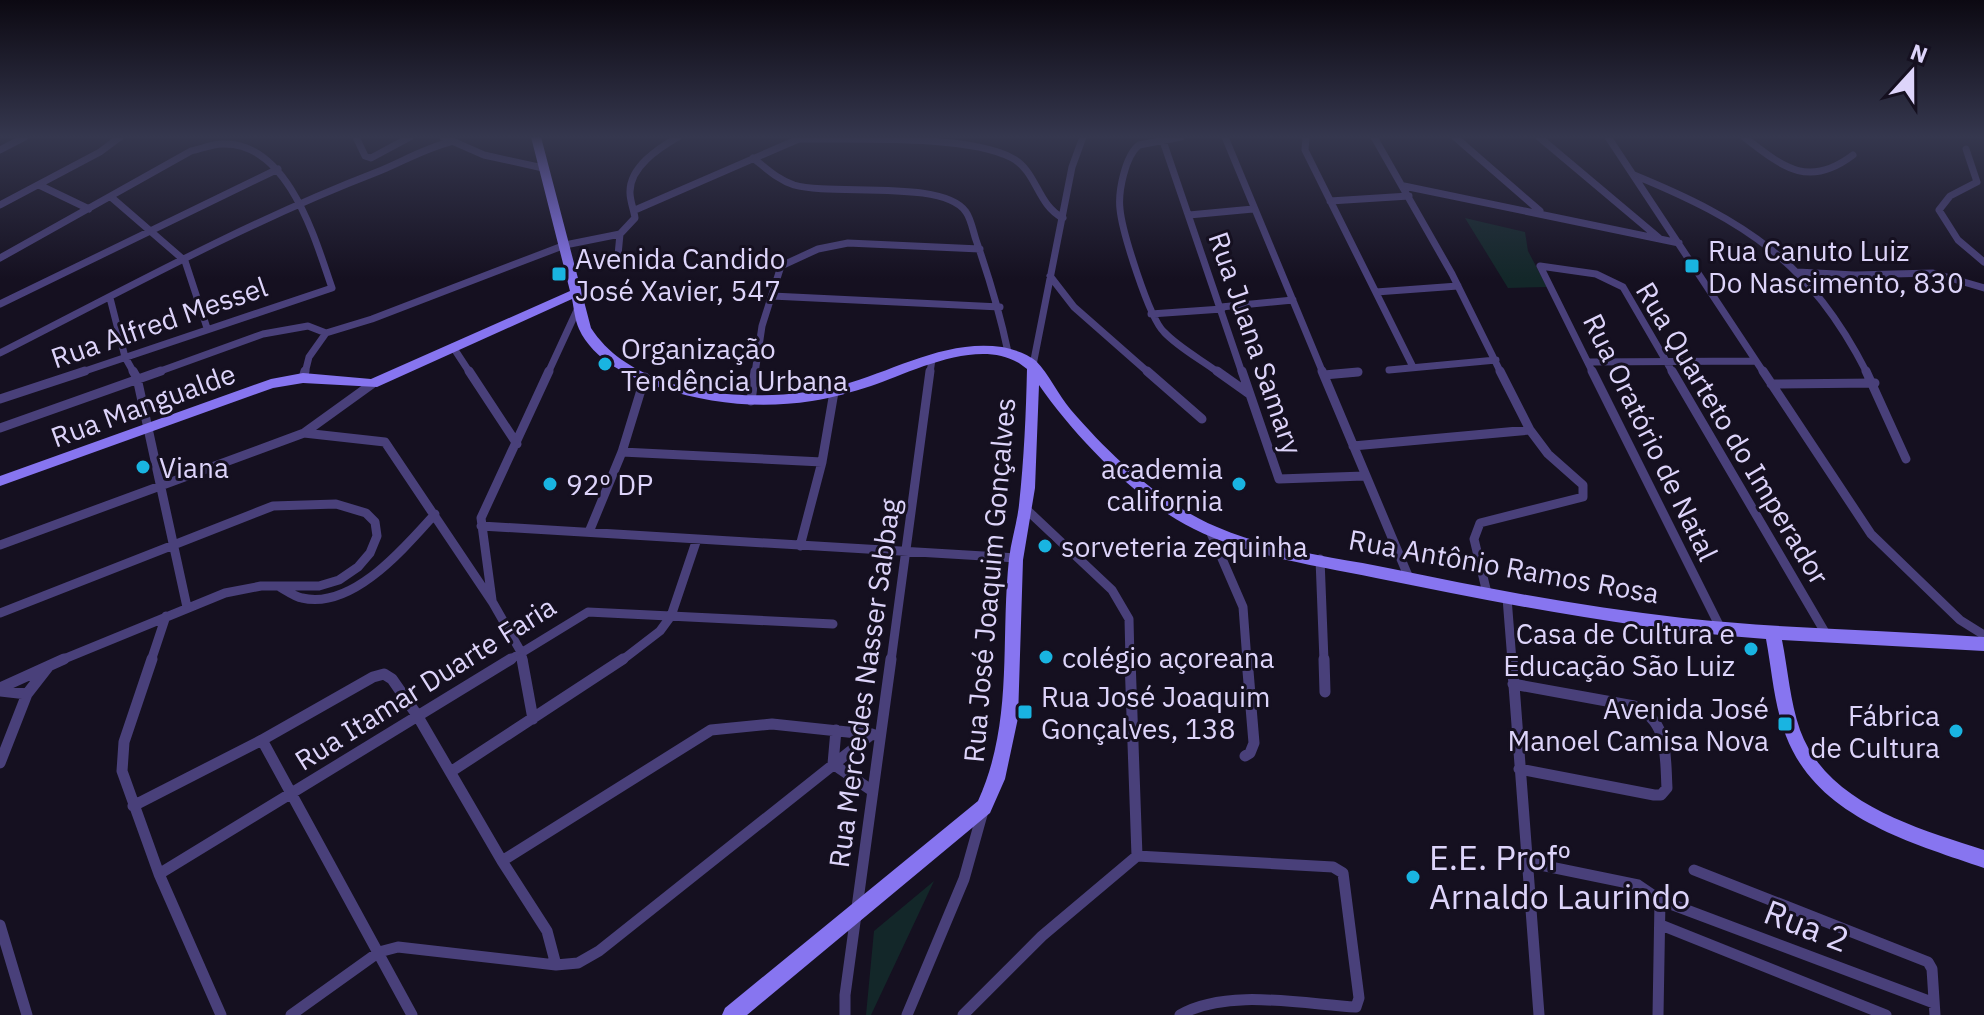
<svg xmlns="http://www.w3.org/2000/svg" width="1984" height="1015" font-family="'IBM Plex Sans',sans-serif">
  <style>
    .green { fill: #132729 }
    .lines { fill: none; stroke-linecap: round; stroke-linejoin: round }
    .street-far2 { stroke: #49407a; stroke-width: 7 }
    .street-far1 { stroke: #49407a; stroke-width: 9 }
    .street { stroke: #49407a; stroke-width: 11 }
    .secondary { fill: #8775f0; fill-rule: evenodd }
    .poi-dot { fill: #19b4e1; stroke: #151020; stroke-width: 3 }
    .labels { text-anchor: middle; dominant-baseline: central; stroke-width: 6; stroke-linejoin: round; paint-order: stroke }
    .poi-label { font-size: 28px; fill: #ddd4fa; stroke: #151020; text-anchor: start }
    .street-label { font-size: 28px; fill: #ddd4fa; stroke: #151020 }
    .near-poi-label { font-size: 34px; fill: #ddd4fa; stroke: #151020; text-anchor: start }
    .near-street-label { font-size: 34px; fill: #ddd4fa; stroke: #151020 }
  </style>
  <rect width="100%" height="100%" fill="#151020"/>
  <path class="green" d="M1465 218 1525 232 1528 251 1547 287 1508 288Z
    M934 881 871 1015H866L874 931Z"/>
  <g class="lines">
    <path class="street-far2" d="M356 137 365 156 371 158 410 137
      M443 137 484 155 543 168
      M1181 137 1139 145C1125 156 1118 192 1120 209 1122 231 1149 318 1164 332 1179 348 1202 360 1219 373
      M1225 137 1323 373
      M1306 137 1305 150 1413 367
      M1374 137 1452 274 1501 373
      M1455 137 1540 211
      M1539 137 1659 238
      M1608 137 1764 373
      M1744 137C1783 167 1808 189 1853 155
      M796 139C850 140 966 134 1012 158 1037 171 1037 205 1063 218
      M1163 141 1242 373
      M1966 149 1977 182
      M0 150 25 137
      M753 158C766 168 778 180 794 185 833 196 944 179 966 212 971 219 973 231 976 240 989 277 1000 314 1008 352
      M1634 175C1746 221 1810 262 1867 373
      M1977 182 1950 196 1939 210 1958 240 1984 262
      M39 185 89 209
      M1404 186 1679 243
      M111 197 185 261 207 328
      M1330 201 1409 196
      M0 205 100 152 120 137
      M635 210 801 138
      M1189 215 1253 209
      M618 255 620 234
      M0 258 191 151C201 149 212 144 222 144 288 141 315 239 332 288L79 373
      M1797 272 1855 275 1933 273 1984 288
      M1050 276 1074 307 1149 373
      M1376 292 1458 286
      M772 296 1000 307
      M110 298 125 357 134 373
      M0 304 278 169
      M1221 307 1293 300
      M1151 314 1222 309
      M453 347 470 373
      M0 353C124 290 247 222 377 172 402 162 423 149 450 142
      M1590 362 1755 361
      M1033 365 1072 167 1083 137
      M1389 370 1496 360
      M155 373 263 334 308 326 326 333
      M305 373 309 357 326 333 372 319 565 245 620 234 635 218C634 210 630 201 630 193 629 167 659 148 678 137
      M548 373 578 308
      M755 373 762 326 781 266 818 249 848 243 980 249
      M930 373 932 359
      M1352 373 1358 372
      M1593 373 1540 266 1596 274 1623 287 1673 373"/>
    <path class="street-far1" d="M133 371 137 378 187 607
      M469 371 517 444
      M1147 371 1202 419
      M1217 371 1248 393
      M1242 371 1279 479 1364 476
      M1322 371 1409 578
      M1592 371 1721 629
      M1672 371 1826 634
      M1763 371 1871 534 1960 620 1984 635
      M1866 371 1906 459
      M1324 375 1358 372
      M303 378 305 371
      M1771 384 1875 383
      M0 399 85 371
      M751 401 755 371
      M0 428 161 371
      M304 433 372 384
      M1353 446 1530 430
      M622 452 822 462
      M1026 509 1112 590 1129 619 1130 661
      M481 526 1017 558
      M1210 531 1243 607 1247 661
      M589 532 622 452 645 377
      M0 545 304 433 385 442 493 603 521 652 523 661
      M800 546 822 462 834 392
      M1320 559 1324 661
      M280 587C287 591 295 597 302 598 353 610 405 547 435 514
      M1487 593 1474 539 1480 523 1583 497V485L1548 454 1530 430 1500 371
      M1507 598 1512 661
      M492 600 481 518 549 371
      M0 613 273 506 336 504 366 513 375 522 377 536 370 553 358 567 339 580 319 586H261L225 593 59 661
      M151 661 166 616
      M508 661 588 612 833 624
      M621 661 660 631 671 616 697 539
      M891 661 930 371"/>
    <path class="street" d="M152 659 124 742 122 771 159 874 221 1015
      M522 659 533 719
      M1130 659 1137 856
      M1324 659 1325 692
      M1512 659 1539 1015
      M1513 684 1634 706C1669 721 1665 755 1667 788L1661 795H1654L1519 769
      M0 688 64 659
      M0 691 27 694
      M836 730 833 764 871 790
      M262 740 412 1015
      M1245 756 1250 753 1254 743 1247 659
      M0 763 27 694 48 667
      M452 771 623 659
      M133 806 262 740 373 677 384 674 392 679 417 715 502 861 547 931 556 965
      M502 861 711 730 772 724 876 735
      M1526 862 1638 885 1660 900 1658 1015
      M1694 870 1928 962 1932 969 1935 1015
      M159 874 511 659
      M1660 900 1934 1003
      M0 925 27 1015
      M1661 925 1886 1015
      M291 1015 379 952 398 947 556 965 578 963 599 951 872 734
      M845 1015V995L891 659
      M907 1015 964 879 983 811
      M963 1015 1042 936 1137 856 1333 867 1343 873 1359 998 1356 1007C1303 1004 1226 988 1180 1015"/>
    <path class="secondary" d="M531 137H541L591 328C638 401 767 405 842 385 894 371 945 339 1002 347 1013 349 1028 354 1036 361 1049 374 1058 395 1071 410 1110 455 1161 504 1217 527 1272 551 1335 557 1393 569 1489 589 1585 607 1683 618 1783 629 1884 630 1984 637V651L1782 640C1788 670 1790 701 1800 730 1827 804 1917 828 1984 850V868C1909 842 1817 817 1786 736 1774 705 1772 671 1766 639 1634 630 1505 604 1376 578 1315 565 1250 557 1194 529 1137 501 1075 437 1039 385L1035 488 1023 560 1018 718 1005 779 990 813 747 1015H722L725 1008 978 801C1014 721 1000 643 1009 559 1011 541 1017 523 1019 505 1024 460 1026 414 1027 369 986 333 914 371 871 386 852 392 832 398 812 401 760 409 710 404 661 388 631 378 593 360 579 329 575 320 574 309 572 299L377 387 303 383 273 388 0 486V476L271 379 303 373 371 379 570 291Z"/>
  </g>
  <linearGradient id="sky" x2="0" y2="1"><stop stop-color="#0c0912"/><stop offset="0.49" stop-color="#35374e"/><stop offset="1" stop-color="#35374e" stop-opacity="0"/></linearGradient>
  <rect width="1984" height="279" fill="url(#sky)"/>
  <g class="poi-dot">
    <rect x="1684" y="258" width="16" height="16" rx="4"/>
    <rect x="551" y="266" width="16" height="16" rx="4"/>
    <circle cx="605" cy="364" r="8"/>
    <circle cx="143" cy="467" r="8"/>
    <circle cx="550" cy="484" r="8"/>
    <circle cx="1239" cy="484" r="8"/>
    <circle cx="1045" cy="546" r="8"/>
    <circle cx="1751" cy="649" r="8"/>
    <circle cx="1046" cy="657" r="8"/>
    <rect x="1017" y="704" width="16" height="16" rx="4"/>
    <rect x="1777" y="716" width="16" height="16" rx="4"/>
    <circle cx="1956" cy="731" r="8"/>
    <circle cx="1413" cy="877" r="8"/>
  </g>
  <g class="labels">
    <g class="poi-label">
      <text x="1708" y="250">Rua Canuto Luiz<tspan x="1708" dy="32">Do Nascimento, 830</tspan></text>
      <text x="575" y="258">Avenida Candido<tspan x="575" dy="32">José Xavier, 547</tspan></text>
      <text x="621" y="348">Organização<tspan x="621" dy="32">Tendência Urbana</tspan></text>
      <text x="159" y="467">Viana</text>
      <text x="1223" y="468" text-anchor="end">academia<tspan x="1223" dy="32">california</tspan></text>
      <text x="566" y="484">92º DP</text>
      <text x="1061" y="546">sorveteria zequinha</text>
      <text x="1735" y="633" text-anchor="end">Casa de Cultura e<tspan x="1735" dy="32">Educação São Luiz</tspan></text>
      <text x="1062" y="657">colégio açoreana</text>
      <text x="1041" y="696">Rua José Joaquim<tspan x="1041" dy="32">Gonçalves, 138</tspan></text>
      <text x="1769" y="708" text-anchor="end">Avenida José<tspan x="1769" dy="32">Manoel Camisa Nova</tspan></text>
      <text x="1940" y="715" text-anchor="end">Fábrica<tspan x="1940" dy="32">de Cultura</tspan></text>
    </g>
    <g class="street-label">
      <text transform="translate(159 322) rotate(-19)">Rua Alfred Messel</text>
      <text transform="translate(1256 343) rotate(71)">Rua Juana Samary</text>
      <text transform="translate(143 405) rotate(-20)">Rua Mangualde</text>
      <text transform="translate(1733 433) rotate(59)">Rua Quarteto do Imperador</text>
      <text transform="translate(1651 437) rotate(64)">Rua Oratório de Natal</text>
      <text transform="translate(1504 566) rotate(10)">Rua Antônio Ramos Rosa</text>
      <text transform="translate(989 580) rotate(-85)">Rua José Joaquim Gonçalves</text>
      <text transform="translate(425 683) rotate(-32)">Rua Itamar Duarte Faria</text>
      <text transform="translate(864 683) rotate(-82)">Rua Mercedes Nasser Sabbag</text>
    </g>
    <g class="near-poi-label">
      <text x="1429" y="857">E.E. Profº<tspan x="1429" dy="39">Arnaldo Laurindo</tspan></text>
    </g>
    <g class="near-street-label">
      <text transform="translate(1807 925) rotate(21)">Rua 2</text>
    </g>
  </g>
  <g transform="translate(1912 72) rotate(21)" stroke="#151020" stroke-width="6" paint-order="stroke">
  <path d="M0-6L14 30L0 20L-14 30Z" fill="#ddd4fa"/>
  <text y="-12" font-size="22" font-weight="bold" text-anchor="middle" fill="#ddd4fa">N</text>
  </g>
</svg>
